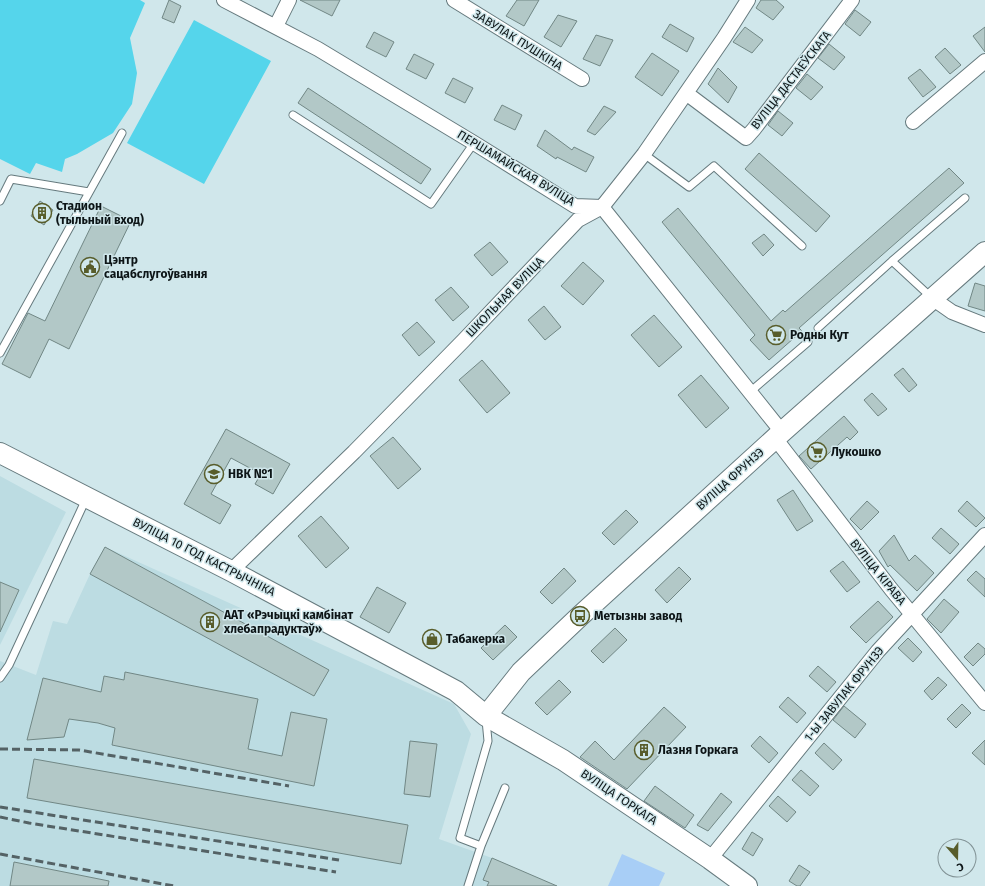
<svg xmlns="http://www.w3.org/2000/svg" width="985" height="886" font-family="'Fira Sans',sans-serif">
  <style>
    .built { fill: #bcdce2 }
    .green { fill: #55d5eb }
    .water { fill: #a8cef6 }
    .building { fill: #b2c8c7; stroke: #718785 }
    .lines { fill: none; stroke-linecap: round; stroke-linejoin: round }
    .lane-casing { stroke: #667a7e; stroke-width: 9 }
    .street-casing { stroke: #667a7e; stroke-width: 16 }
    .secondary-casing { stroke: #667a7e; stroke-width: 22 }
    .lane { stroke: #fff; stroke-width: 7 }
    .street { stroke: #fff; stroke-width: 14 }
    .secondary { stroke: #fff; stroke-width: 20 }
    .rail { stroke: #546265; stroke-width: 3; stroke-dasharray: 8 4; stroke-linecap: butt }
    .labels { text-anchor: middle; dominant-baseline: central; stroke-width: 3; stroke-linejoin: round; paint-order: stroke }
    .street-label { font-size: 12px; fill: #0d1517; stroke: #d0e7eb }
    .poi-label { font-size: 12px; font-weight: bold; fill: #0d1517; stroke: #d0e7eb; text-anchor: start }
  </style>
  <rect width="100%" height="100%" fill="#d0e7eb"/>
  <path class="built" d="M0 476 66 512 0 645Z
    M105 547 454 704 471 734 439 839 492 858 557 886H0V661L36 675 53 621 67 624 90 574Z"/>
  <path class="green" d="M0 0H140L145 3 130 38 137 73 132 104 113 133 77 154 65 159 62 172 36 163 30 174 0 159Z
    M194 20 271 61 204 184 127 143Z"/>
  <path class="water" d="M622 854 665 873 659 886H608Z"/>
  <path class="building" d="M169 0 181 6 174 23 162 18Z
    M300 0H340L332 16Z
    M517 0H539L524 26 506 16Z
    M761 0H776L784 7 773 20 756 8Z
    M855 10 871 22 860 36 845 24Z
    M558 15 577 21 561 47 544 37Z
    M670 24 694 38 687 52 662 37Z
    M745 27 763 40 752 53 733 42Z
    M985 27V52L973 36Z
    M374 32 394 42 386 57 366 47Z
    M596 35 613 40 600 66 583 59Z
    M829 44 845 57 834 70 818 58Z
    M945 48 961 65 950 74 935 57Z
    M652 53 679 71 662 96 635 77Z
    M414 54 434 64 426 79 406 69Z
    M718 68 737 87 728 103 708 84Z
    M920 69 936 87 923 97 908 78Z
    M807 74 823 87 811 100 796 88Z
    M453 78 473 88 465 103 445 93Z
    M308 88 431 169 421 184 298 103Z
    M502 105 522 115 515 130 494 120Z
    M604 106 616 112 595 135 587 131Z
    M778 111 793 123 782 136 768 125Z
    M545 130 572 150 574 147 594 157 586 172 557 157 556 159 537 146Z
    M759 153 830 216 816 232 745 169Z
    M949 168 964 183 799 328 802 331 769 360 750 340 755 335 662 222 678 208 771 321 783 310 785 312Z
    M40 201 53 210 44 225 31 216Z
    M101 206 131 221 69 349 49 339 30 378 2 364 28 313 45 321Z
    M764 234 774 245 763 256 752 243Z
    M490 242 508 262 492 276 474 255Z
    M583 262 604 281 583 305 561 286Z
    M975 283 985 286V311L968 306Z
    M451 287 469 307 453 321 435 300Z
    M544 306 561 327 545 340 528 320Z
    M654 315 682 347 659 367 631 335Z
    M417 322 435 342 419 356 402 335Z
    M482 360 510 393 487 413 459 380Z
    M903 368 917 385 909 392 894 375Z
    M701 375 729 408 706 428 678 395Z
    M872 393 887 409 878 416 864 400Z
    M844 416 858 432 850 440 847 437 811 469 799 456Z
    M226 429 290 464 273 494 255 484 261 474 231 458 211 494 231 505 220 524 184 504Z
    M393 437 421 469 398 489 370 456Z
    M793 490 813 521 797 531 777 500Z
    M867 501 879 512 861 530 850 519Z
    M967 501 985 518 976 527 958 511Z
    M626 510 638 522 614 545 602 533Z
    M321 516 349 548 326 568 298 536Z
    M941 528 959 544 950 554 932 538Z
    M894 535 909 561 915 555 934 573 917 591 890 565 888 567 879 551Z
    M105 547 329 670 314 696 90 574Z
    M843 561 860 582 847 592 830 571Z
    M679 567 691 579 667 603 655 590Z
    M564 568 576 581 552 604 540 592Z
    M976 571 985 579V597L967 580Z
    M0 582 19 590 0 632Z
    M377 587 406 603 389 633 360 617Z
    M944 599 959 612 941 633 927 619Z
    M878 601 893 617 866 643 850 627Z
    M505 625 517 637 493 660 481 648Z
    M615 628 627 640 603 663 591 651Z
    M908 638 922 652 913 662 898 648Z
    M978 643 985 649V654L973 666 964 657Z
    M818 666 836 682 827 692 809 676Z
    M125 672 258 699 248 749 282 756 291 712 327 719 314 786 112 745 115 728 98 723 69 719 64 737 27 740 43 678 101 692 104 676 124 680Z
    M938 677 947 685 932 700 924 691Z
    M559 680 571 692 547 715 535 703Z
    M788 697 806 713 797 723 779 707Z
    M962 704 971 713 956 728 947 719Z
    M844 706 866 724 855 738 833 720Z
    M664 707 686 727 627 789 580 757 595 741 614 760Z
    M760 736 778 753 769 763 751 746Z
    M985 740V765L972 753Z
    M410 741 437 744 430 797 404 794Z
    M824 743 842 760 833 770 815 753Z
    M34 759 408 825 401 864 27 798Z
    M801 770 819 786 810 796 792 780Z
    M655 786 694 815 685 828 644 801Z
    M721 793 732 802 708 831 697 825Z
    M778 796 796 812 787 822 769 806Z
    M752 832 763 839 753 856 742 849Z
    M492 858 557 886H487L489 882 483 880Z
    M14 862 109 881 108 886H10Z
    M799 865 810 872 800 886H797L789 881Z"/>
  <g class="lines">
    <g class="lane-casing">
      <path id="lane" d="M293 115 431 204 474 143
        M644 154 689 187 714 166 802 246
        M0 201 11 179 89 192
        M892 261 932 298
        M818 328 892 261 965 198
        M0 353 122 133
        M750 392 808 342
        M0 678 9 665 86 499
        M486 720 488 741 460 838 481 846 505 788
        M468 886 481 846"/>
    </g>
    <g class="street-casing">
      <path id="street" d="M224 0 318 49 474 143 575 206 602 207 782 432
        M454 0 582 79
        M276 26 289 0
        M686 93 746 138 754 129 852 0
        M913 122 985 61
        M932 298 952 312 985 325
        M775 438 891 589 985 703
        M231 571 354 452 464 340 578 220 602 207 644 154 724 38 748 0
        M710 859 878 651 985 535"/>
    </g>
    <g class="secondary-casing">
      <path id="secondary" d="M0 453 231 571 456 691 486 716 563 760 710 859 747 886
        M486 716 521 672 580 616 782 432 985 252"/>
    </g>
    <use href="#lane" class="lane"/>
    <use href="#street" class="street"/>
    <use href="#secondary" class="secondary"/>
    <path class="rail" d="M0 749 79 750 289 786
      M0 807 339 860
      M0 817 29 823 336 872
      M0 854 174 886"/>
  </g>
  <defs>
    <g id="building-ring" transform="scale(1)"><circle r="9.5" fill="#d0e7eb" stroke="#585d2b" stroke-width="1.5"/><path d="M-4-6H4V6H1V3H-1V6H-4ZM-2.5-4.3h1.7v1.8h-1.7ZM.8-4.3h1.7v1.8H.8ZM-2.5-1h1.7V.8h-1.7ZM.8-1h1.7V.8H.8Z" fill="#585d2b"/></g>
    <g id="civic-ring" transform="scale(1)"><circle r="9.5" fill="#d0e7eb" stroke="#585d2b" stroke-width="1.5"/><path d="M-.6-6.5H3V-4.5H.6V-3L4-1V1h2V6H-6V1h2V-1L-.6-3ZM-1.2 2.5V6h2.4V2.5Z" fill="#585d2b"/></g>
    <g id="supermarket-ring" transform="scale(1)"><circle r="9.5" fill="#d0e7eb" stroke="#585d2b" stroke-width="1.5"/><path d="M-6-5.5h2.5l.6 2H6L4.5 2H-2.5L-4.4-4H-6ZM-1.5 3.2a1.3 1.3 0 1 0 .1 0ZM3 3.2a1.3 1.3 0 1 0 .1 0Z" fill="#585d2b"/></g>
    <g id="school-ring" transform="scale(1)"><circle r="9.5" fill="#d0e7eb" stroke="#585d2b" stroke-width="1.5"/><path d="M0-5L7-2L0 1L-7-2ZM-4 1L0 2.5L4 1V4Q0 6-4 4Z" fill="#585d2b"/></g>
    <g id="bus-ring" transform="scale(1)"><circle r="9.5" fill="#d0e7eb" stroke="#585d2b" stroke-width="1.5"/><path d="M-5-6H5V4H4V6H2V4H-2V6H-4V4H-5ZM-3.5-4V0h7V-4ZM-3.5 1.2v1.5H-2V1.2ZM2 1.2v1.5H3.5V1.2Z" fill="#585d2b"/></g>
    <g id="shop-ring" transform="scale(1)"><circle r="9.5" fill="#d0e7eb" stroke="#585d2b" stroke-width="1.5"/><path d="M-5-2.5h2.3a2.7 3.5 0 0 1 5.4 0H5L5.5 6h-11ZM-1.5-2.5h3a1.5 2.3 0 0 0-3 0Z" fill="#585d2b"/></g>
  </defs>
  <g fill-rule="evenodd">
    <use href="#building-ring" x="42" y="213"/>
    <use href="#civic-ring" x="90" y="267"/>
    <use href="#supermarket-ring" x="776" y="335"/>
    <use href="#supermarket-ring" x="817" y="452"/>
    <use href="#school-ring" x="214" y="474"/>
    <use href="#bus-ring" x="580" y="616"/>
    <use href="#building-ring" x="210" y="622"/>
    <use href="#shop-ring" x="432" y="639"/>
    <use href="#building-ring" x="644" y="750"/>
  </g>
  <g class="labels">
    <g class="street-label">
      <text transform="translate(518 40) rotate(32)">ЗАВУЛАК ПУШКІНА</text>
      <text transform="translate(791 80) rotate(-52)">ВУЛІЦА ДАСТАЕЎСКАГА</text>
      <text transform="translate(516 168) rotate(31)">ПЕРШАМАЙСКАЯ ВУЛІЦА</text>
      <text transform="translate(505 297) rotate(-46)">ШКОЛЬНАЯ ВУЛІЦА</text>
      <text transform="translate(730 479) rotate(-42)">ВУЛІЦА ФРУНЗЭ</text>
      <text transform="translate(204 557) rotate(27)">ВУЛІЦА 10 ГОД КАСТРЫЧНІКА</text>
      <text transform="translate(878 572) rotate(51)">ВУЛІЦА КІРАВА</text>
      <text transform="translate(844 694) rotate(-51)">1-Ы ЗАВУЛАК ФРУНЗЭ</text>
      <text transform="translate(619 797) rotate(34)">ВУЛІЦА ГОРКАГА</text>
    </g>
    <g class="poi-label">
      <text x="56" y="206">Стадион<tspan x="56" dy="14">(тыльный вход)</tspan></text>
      <text x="104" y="260">Цэнтр<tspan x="104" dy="14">сацабслугоўвання</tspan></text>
      <text x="790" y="335">Родны Кут</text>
      <text x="831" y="452">Лукошко</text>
      <text x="228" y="474">НВК №1</text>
      <text x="224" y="615">ААТ «Рэчыцкі камбінат<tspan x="224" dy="14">хлебапрадуктаў»</tspan></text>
      <text x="594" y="616">Метызны завод</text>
      <text x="446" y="639">Табакерка</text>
      <text x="658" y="750">Лазня Горкага</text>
    </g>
  </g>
  <g transform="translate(957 858) rotate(160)"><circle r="19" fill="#d0e7eb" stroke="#829396"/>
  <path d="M0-3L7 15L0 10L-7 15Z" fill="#585d2b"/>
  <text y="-6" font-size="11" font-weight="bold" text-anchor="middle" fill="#0d1517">С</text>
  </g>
</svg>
